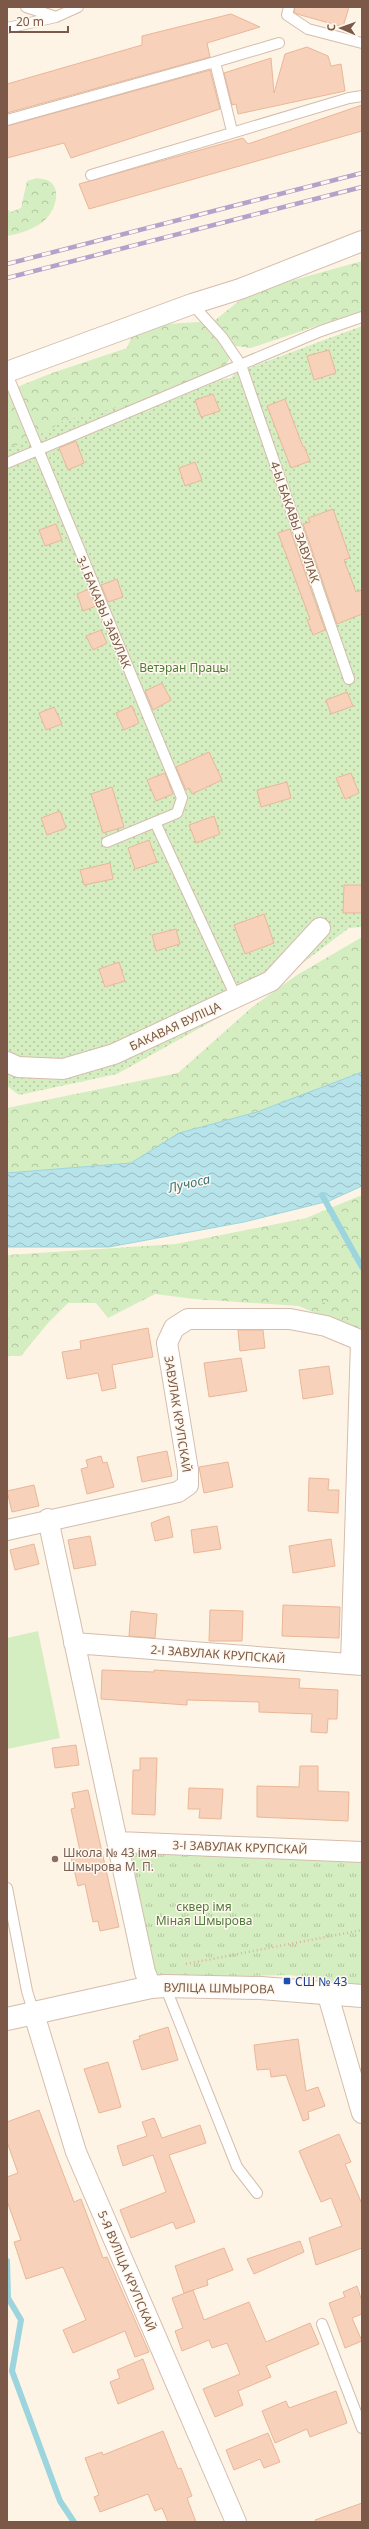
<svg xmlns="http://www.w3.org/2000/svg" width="369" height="2529" font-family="'Noto Sans',sans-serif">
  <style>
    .grass { fill: url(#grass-dots) }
    .forest { fill: url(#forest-crowns) }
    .park { fill: url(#park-tufts) }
    .pitch { fill: #d5eec1 }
    .water { fill: url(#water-waves); stroke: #9cd5de }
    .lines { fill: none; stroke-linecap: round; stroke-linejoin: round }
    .stream { stroke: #9cd5de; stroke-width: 6 }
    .building { fill: #f7d1ba; stroke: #ebb698 }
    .service-casing { stroke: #d4bdac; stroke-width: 12 }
    .minor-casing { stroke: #d4bdac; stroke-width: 22 }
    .tertiary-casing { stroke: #d4bdac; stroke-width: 24 }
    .path { stroke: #dcb49c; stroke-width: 2.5; stroke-dasharray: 1 3; stroke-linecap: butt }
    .service { stroke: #fff; stroke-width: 10 }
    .minor { stroke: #fff; stroke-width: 20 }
    .tertiary { stroke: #fff; stroke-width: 22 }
    .rail-casing { stroke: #b6a1ca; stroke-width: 4.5 }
    .rail { stroke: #fff8ee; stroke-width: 3; stroke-dasharray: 9; stroke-linecap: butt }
    .education-dot { fill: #8d6e63; stroke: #fff8ee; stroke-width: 1.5 }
    .transit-dot { fill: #1a4fb4; stroke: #fff8ee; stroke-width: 1.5 }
    .labels { text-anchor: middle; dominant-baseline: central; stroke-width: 3; stroke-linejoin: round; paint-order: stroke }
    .street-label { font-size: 12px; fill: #7b5847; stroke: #fff8ee }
    .park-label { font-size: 12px; fill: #507b3b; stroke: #fff8ee }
    .education-label { font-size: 12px; fill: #785e54; stroke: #fff8ee; text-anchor: start }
    .transit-label { font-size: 12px; fill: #164399; stroke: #fff8ee; text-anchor: start }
    .water-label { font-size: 13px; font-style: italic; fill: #397782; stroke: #fff8ee }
  </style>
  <defs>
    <pattern id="grass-dots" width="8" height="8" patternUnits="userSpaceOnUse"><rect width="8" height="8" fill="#d5eec1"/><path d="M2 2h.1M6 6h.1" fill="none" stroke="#b2c49f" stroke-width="1.8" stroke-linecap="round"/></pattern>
    <pattern id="forest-crowns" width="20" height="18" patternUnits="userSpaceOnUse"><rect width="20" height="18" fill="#d5eec1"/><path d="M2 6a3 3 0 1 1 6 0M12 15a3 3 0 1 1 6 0" fill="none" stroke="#b2c49f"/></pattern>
    <pattern id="park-tufts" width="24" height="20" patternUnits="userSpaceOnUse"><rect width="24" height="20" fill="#d5eec1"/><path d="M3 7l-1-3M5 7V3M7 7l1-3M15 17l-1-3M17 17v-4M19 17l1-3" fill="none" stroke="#b2c49f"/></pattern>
    <pattern id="water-waves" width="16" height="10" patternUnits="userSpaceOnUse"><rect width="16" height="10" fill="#b7e4eb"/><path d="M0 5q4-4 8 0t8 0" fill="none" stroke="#9abcc0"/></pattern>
  </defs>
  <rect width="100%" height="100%" fill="#fef4e5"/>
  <path class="grass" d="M362 326V927L349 928 263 993 117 1074 19 1095 7 1086V408L231 378 235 373Z"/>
  <path class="forest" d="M37 178C40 179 46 179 49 181 62 189 55 209 47 218 38 228 20 234 7 236V209L11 212 21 208 27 181Z
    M362 261V311L251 348 236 346 228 362 211 380 166 395 64 421 34 438 7 449V391L52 373 127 348 136 326 214 321 250 292Z
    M362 937V1072L132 1163 7 1173V1108L178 1073 251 1008 297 975Z
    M362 1195V1328L351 1329 299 1306 194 1299 155 1294 108 1318 96 1303H68L48 1323 21 1356H7V1255L176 1244 306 1218Z"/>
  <path class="park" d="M129 1846 362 1856V1985L289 1975 150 1978Z"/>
  <path class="pitch" d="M38 1631 60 1738 7 1749V1638Z"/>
  <path class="water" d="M362 1072V1186L329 1201 244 1222 109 1247H7V1173L131 1163 179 1133 257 1112Z"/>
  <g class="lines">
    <path class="stream" d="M322 1195 362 1267
      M7 2261 8 2298 21 2320 12 2371 60 2501 74 2522"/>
  </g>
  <path class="building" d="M295 7H349L343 27 297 14 294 12Z
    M231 14 260 27 207 43 210 57 7 113V84L142 45V36Z
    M307 47 328 56 331 66 341 64 345 91 238 114 236 104 232 105 224 73 271 58 274 93 285 54Z
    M210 70 220 109 71 158 64 143 7 158V126Z
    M362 105V131L89 209 79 184 243 138 248 144Z
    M329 350 336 373 314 380 307 356Z
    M213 394 220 411 201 417 195 400Z
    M285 399 303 447 304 446 310 461 291 468 267 406Z
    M76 441 84 463 68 470 59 448Z
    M195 462 202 480 185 486 179 468Z
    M333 509 350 558 344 560 356 592 362 590V614L337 624 303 524 310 522 308 518Z
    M56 524 62 540 45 546 39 530Z
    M290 529 325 630 313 635 307 620 310 619 278 533Z
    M117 579 123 597 108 602 101 585Z
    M89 589 96 606 83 611 77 594Z
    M101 630 107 643 93 650 86 636Z
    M162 683 171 700 153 710 145 691Z
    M347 692 353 706 331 714 326 700Z
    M132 706 139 723 124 730 116 713Z
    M54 707 62 724 46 730 39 713Z
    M209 752 222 780 192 794 189 788 186 790 176 767Z
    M165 773 173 794 156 801 147 780Z
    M351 773 359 793 345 799 336 778Z
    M287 782 291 798 261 807 257 790Z
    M112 787 124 827 103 833 91 794Z
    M60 811 66 828 47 835 41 818Z
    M214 816 220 834 196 843 189 825Z
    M149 840 157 862 135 869 128 848Z
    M110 863 113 879 84 885 80 870Z
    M344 885H362V913H343Z
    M264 914 274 943 245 954 234 925Z
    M176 929 180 944 156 951 152 935Z
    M119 962 125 981 105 987 99 969Z
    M148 1328 153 1357 112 1365 116 1388 102 1391 98 1373 67 1379 62 1352 81 1349 80 1341Z
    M238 1330H263L265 1348 240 1351Z
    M241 1358 247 1391 209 1397 204 1363Z
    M329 1366 333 1394 303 1399 299 1370Z
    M167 1451 172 1476 142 1482 137 1457Z
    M101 1456 103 1463 107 1462 114 1487 87 1494 81 1469 88 1467 86 1460Z
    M228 1462 233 1487 204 1493 199 1467Z
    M309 1478 329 1479 328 1490H339L338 1513 308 1511Z
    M34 1485 39 1506 12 1512 7 1491Z
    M169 1516 173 1537 155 1541 151 1523Z
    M217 1526 221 1549 194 1553 191 1530Z
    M90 1536 96 1565 74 1569 68 1540Z
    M331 1539 335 1566 293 1573 289 1546Z
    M34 1544 39 1564 15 1570 10 1550Z
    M283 1605 340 1607 339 1638 282 1636Z
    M210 1610 243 1611 242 1641H209Z
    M131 1611 157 1614 155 1638 129 1636Z
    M102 1670 154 1672V1670L300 1679 299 1688 338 1690 337 1719H328L327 1733 311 1732 312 1714 259 1712V1702L187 1700V1705L101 1699Z
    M76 1745 79 1765 55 1768 52 1748Z
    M140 1758H157L155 1815 132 1814 133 1770H140Z
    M300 1766H318V1791L349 1792 348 1821 257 1817V1786L299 1787Z
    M189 1788 223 1789 221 1819 199 1818 200 1809H188Z
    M88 1790 119 1927 100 1931 98 1921 93 1922 85 1884 78 1886 70 1853 80 1851 71 1809 75 1808 72 1793Z
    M168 2027 178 2060 142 2070 133 2041 140 2039 139 2036Z
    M298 2039 306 2091 318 2087 325 2106 308 2112 309 2119 303 2121 286 2075 271 2077 270 2069 257 2070 254 2045Z
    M108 2062 121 2107 99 2113 84 2069Z
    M39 2110 74 2202 81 2199 103 2258 107 2257 149 2352 135 2357 125 2331 73 2353 63 2330 86 2320 63 2267 26 2279 14 2242 21 2240 7 2201V2177L18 2173 7 2142V2122Z
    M154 2118 162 2138 200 2125 206 2143 169 2155 195 2222 176 2229 173 2222 131 2238 120 2210 166 2192 153 2155 123 2166 117 2146 147 2136 142 2122Z
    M339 2134 351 2162 345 2164 362 2204V2248L316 2265 309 2238 342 2226 331 2198 321 2202 299 2151Z
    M300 2241 304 2252 254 2274 247 2259Z
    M224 2248 233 2270 207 2280 208 2285 184 2293 175 2266Z
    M357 2286 362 2301V2314L352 2318 362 2341 345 2348 329 2303 345 2297 343 2292Z
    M193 2290 204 2320 249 2302 266 2342 310 2323 319 2344 266 2366 271 2377 238 2391 243 2405 215 2417 203 2389 240 2374 227 2343 212 2348 209 2340 182 2351 175 2331 183 2328 172 2298Z
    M143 2359 154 2389 118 2404 110 2382 120 2378 117 2370Z
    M336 2391 347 2423 310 2437 307 2429 275 2443 262 2411 286 2401 289 2408Z
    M163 2431 178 2469 181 2468 192 2496 187 2498 196 2522H168L162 2508 155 2511 148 2494 100 2512 94 2497 99 2495 85 2458 102 2452 103 2455Z
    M268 2433 280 2462 264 2468 260 2459 234 2470 226 2450Z
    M362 2503V2522H316L315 2520Z"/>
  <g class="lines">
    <g class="service-casing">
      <path id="service" d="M26 7 56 17
        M289 7 287 15 308 29 362 43
        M7 28 56 17 78 7
        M215 62 279 43
        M7 120 215 62 232 131
        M91 175 349 98 362 96
        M192 304 222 337 241 365 349 679
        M7 374 182 798 177 813 107 842
        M7 463 321 331 362 317
        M155 822 236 997
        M7 1888 27 1991 34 2014
        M165 1986 237 2167 257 2193
        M322 2324 362 2428"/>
    </g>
    <g class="minor-casing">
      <path id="minor" d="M7 372 192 304 240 289 362 241
        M7 1062 18 1067 63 1069 114 1054 271 981 320 928
        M48 1519 145 1972 151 1987
        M7 1530 178 1492 188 1485V1470L167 1343 174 1328 188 1319H290L326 1326 362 1341
        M74 1643 362 1665
        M351 1664 361 1342
        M118 1842 362 1852
        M327 1992 362 2113
        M34 2014 76 2152 236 2522"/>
    </g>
    <g class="tertiary-casing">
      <path id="tertiary" d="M7 2019 151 1987 165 1986 261 1988 362 1996"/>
    </g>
    <path class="path" d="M323 1299 324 1305
      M186 1964 362 1930"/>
    <use href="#service" class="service"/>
    <use href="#minor" class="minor"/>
    <use href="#tertiary" class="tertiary"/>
    <g class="rail-casing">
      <path id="rail" d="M7 264 362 173
        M7 278 362 187"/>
    </g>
    <use href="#rail" class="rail"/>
  </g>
  <circle class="education-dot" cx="55" cy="1859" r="4"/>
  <rect class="transit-dot" x="283" y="1977" width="8" height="8" rx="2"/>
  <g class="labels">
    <g class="street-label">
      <text transform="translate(295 522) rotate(71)">4-Ы БАКАВЫ ЗАВУЛАК</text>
      <text transform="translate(104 612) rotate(67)">3-І БАКАВЫ ЗАВУЛАК</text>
      <text transform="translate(175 1026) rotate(-25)">БАКАВАЯ ВУЛІЦА</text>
      <text transform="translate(178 1414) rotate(81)">ЗАВУЛАК КРУПСКАЙ</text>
      <text transform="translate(218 1654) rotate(4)">2-І ЗАВУЛАК КРУПСКАЙ</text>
      <text transform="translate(240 1847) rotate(2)">3-І ЗАВУЛАК КРУПСКАЙ</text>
      <text transform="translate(219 1988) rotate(1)">ВУЛІЦА ШМЫРОВА</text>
      <text transform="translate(127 2271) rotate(67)">5-Я ВУЛІЦА КРУПСКАЙ</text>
    </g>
    <g class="park-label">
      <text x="184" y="667">Ветэран Працы</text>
      <text x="204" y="1906">сквер імя<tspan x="204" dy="14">Міная Шмырова</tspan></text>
    </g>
    <g class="education-label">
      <text x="63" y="1852">Школа № 43 імя<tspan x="63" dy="14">Шмырова М. П.</tspan></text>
    </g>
    <g class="transit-label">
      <text x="295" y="1981">СШ № 43</text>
    </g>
    <g class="water-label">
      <text transform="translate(189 1183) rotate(-13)">Лучоса</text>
    </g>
  </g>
  <rect width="369" height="2529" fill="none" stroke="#7b5847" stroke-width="16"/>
  <g transform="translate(341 28) rotate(272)" stroke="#fff8ee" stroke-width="3" paint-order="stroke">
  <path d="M0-3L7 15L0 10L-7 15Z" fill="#7b5847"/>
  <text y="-6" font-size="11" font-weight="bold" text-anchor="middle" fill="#7b5847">С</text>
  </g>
  <path d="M10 26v6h58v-6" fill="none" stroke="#7b5847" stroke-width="2"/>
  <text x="16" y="26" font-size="12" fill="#7b5847" stroke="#fff8ee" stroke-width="3" paint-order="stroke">20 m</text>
</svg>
